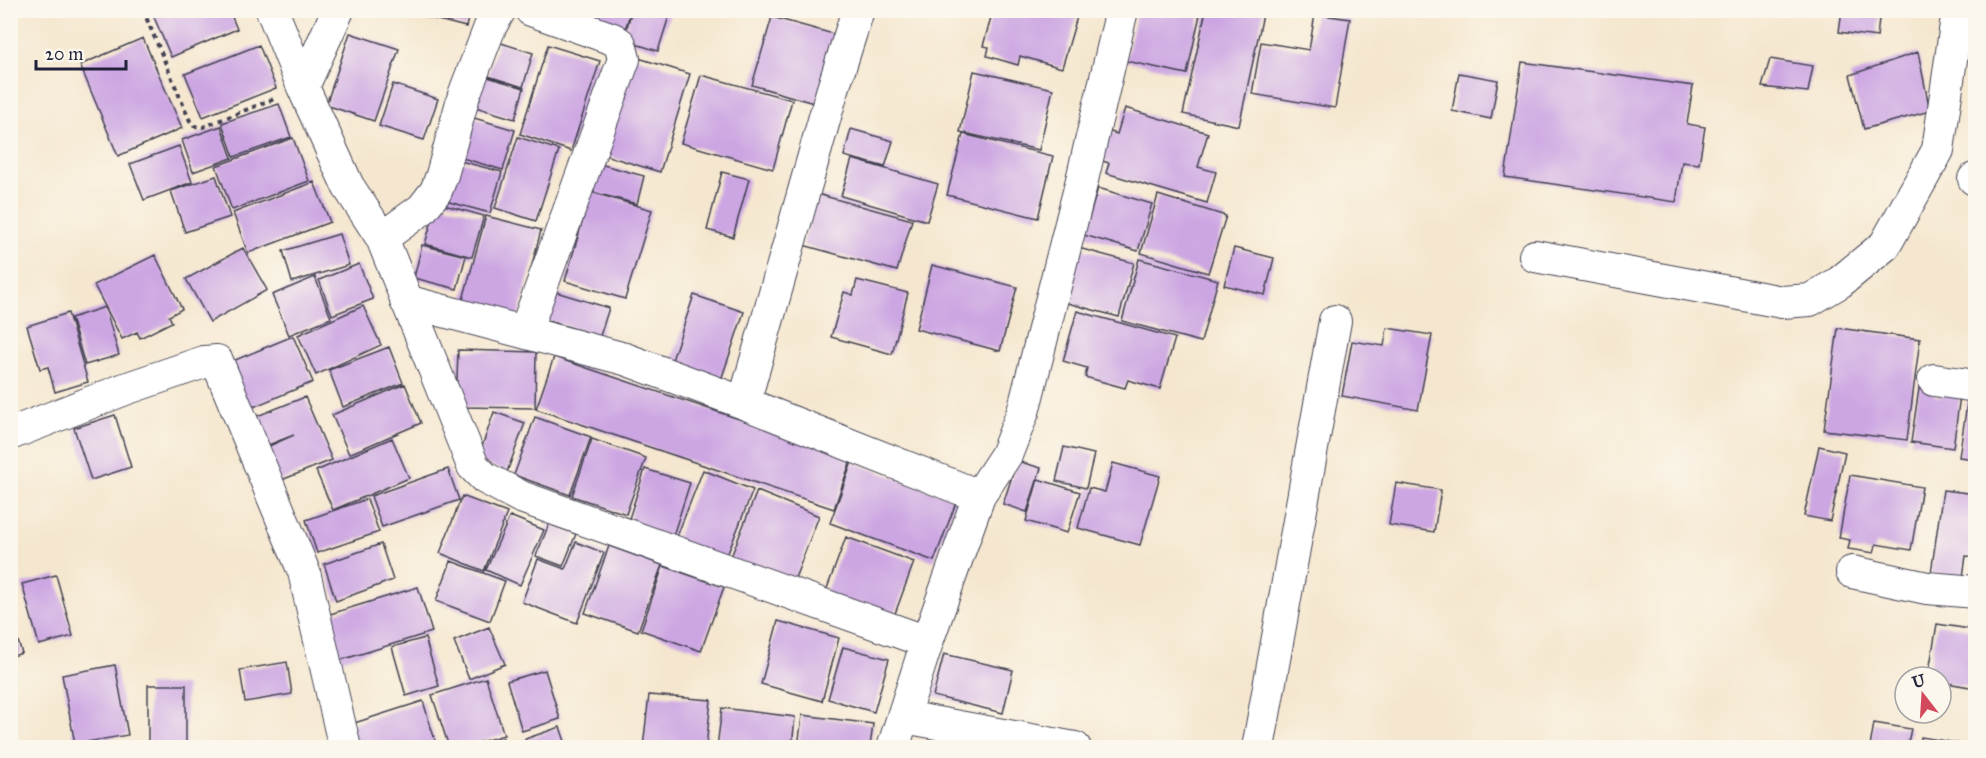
<svg xmlns="http://www.w3.org/2000/svg" width="1986" height="758" font-family="'IM FELL Great Primer',serif">
  <style>
    .building { fill: #cca6e2 }
    .lines { fill: none; stroke-linecap: round; stroke-linejoin: round }
    .minor-casing { stroke: #424051; stroke-width: 34 }
    .path { stroke: #424051; stroke-width: 4; stroke-dasharray: 4.5 4.5; stroke-linecap: butt }
    .minor { stroke: #fff; stroke-width: 32 }
  </style>
  <rect width="100%" height="100%" fill="#fbf7ec"/>
  <filter id="ink" filterUnits="userSpaceOnUse"><feTurbulence type="fractalNoise" baseFrequency=".0167" numOctaves="2"/><feDisplacementMap in="SourceGraphic" scale="12" xChannelSelector="R" yChannelSelector="G"/><feConvolveMatrix kernelMatrix="1 2 1 2 8 2 1 2 1" color-interpolation-filters="sRGB"/></filter>
  <filter id="wash" filterUnits="userSpaceOnUse"><feTurbulence type="fractalNoise" baseFrequency=".008" numOctaves="4" result="noise"/><feDisplacementMap in="SourceGraphic" scale="24" xChannelSelector="R" yChannelSelector="G"/><feGaussianBlur stdDeviation="1.35" result="paint"/><feColorMatrix in="noise" values="0 0 0 0 0 0 0 0 0 0 0 0 0 0 0 0 0 1.4 0 .05"/><feComposite in="paint" operator="in"/></filter>
  <g filter="url(#wash)">
    <rect width="100%" height="100%" fill="#f5e7cf"/>
    <g id="blocks">
      <path class="building" d="M151 10H229L237 29 171 57Z
        M419 10H470L466 27 418 15Z
        M577 10H631L622 40Z
        M632 10H671L658 51 623 40Z
        M993 10H1079L1062 68 1020 56 1018 65 987 56 989 47 983 46Z
        M1137 10H1201L1187 74 1126 61Z
        M1206 10H1264L1239 126 1183 114Z
        M1842 10H1880L1877 37 1839 32Z
        M1315 14 1350 19 1335 108 1252 94 1261 42 1309 50Z
        M772 17 837 35 817 104 752 85Z
        M350 33 399 49 374 121 326 105Z
        M143 38 182 128 118 156 80 65Z
        M498 42 533 53 523 87 488 76Z
        M259 45 276 88 203 117 185 74Z
        M548 45 600 61 571 151 520 134Z
        M1918 52 1930 111 1864 129 1850 75Z
        M632 56 690 74 660 172 601 154Z
        M1770 59 1813 66 1808 92 1762 87Z
        M1522 62 1693 86 1687 124 1705 127 1699 164 1682 162 1676 202 1505 177Z
        M974 71 1053 89 1039 150 960 132Z
        M1459 73 1498 80 1491 119 1452 111Z
        M481 75 524 88 515 119 472 106Z
        M701 75 792 100 773 169 681 143Z
        M393 84 438 99 424 140 379 126Z
        M279 104 291 137 234 157 222 123Z
        M1125 108 1208 133 1198 167 1216 172 1207 203 1106 173 1109 163 1099 160 1108 131 1117 134Z
        M464 115 515 130 503 170 452 155Z
        M221 126 232 158 193 172 182 140Z
        M851 129 893 141 885 167 844 156Z
        M963 134 1053 156 1038 218 947 195Z
        M518 137 559 150 536 221 495 208Z
        M293 138 309 181 232 210 216 166Z
        M179 146 192 182 144 200 130 164Z
        M449 158 502 172 490 213 438 199Z
        M852 159 938 184 927 221 841 196Z
        M596 163 644 176 637 204 588 191Z
        M722 172 749 179 733 237 707 230Z
        M216 176 230 217 185 232 171 191Z
        M314 182 330 222 248 253 233 213Z
        M1098 188 1152 204 1138 251 1084 235Z
        M591 192 652 210 625 299 565 281Z
        M817 194 912 220 897 271 803 245Z
        M1158 195 1226 216 1208 273 1141 253Z
        M437 203 484 216 472 257 425 244Z
        M486 216 541 230 517 322 461 307Z
        M339 234 349 265 292 282 283 251Z
        M422 245 466 256 457 289 414 278Z
        M1071 246 1134 263 1119 317 1056 300Z
        M243 248 267 290 210 322 186 279Z
        M1234 248 1274 258 1265 295 1224 285Z
        M155 255 182 309 169 316 172 322 140 338 137 332 122 339 94 285Z
        M1139 259 1218 280 1201 342 1122 321Z
        M359 264 373 299 332 315 319 280Z
        M932 265 1017 287 1000 351 916 329Z
        M315 277 331 318 289 335 272 295Z
        M857 280 908 293 892 354 831 337 844 292 853 295Z
        M546 289 609 308 600 336 538 318Z
        M694 295 744 312 721 380 671 363Z
        M363 306 381 345 316 375 298 335Z
        M105 307 119 355 85 365 71 318Z
        M1077 311 1175 338 1160 389 1128 380 1125 388 1085 377 1087 368 1063 361Z
        M68 313 88 382 55 392 48 367 40 369 27 326Z
        M1387 328 1432 335 1418 410 1342 396 1352 341 1384 346Z
        M1838 328 1920 339 1907 440 1824 430Z
        M293 336 313 382 241 412 221 366Z
        M389 347 403 383 343 407 329 370Z
        M458 350 536 352 535 408 456 407Z
        M554 357 852 457 834 509 536 409Z
        M1920 382 1938 397 1961 388 1953 448 1911 442Z
        M405 384 421 423 349 454 332 415Z
        M305 397 332 460 274 483 260 450 294 435 258 449 247 420Z
        M1968 397 1976 398V459L1959 457Z
        M494 412 525 423 507 472 477 461Z
        M115 415 131 467 91 480 74 428Z
        M535 417 591 437 570 495 514 475Z
        M392 438 409 478 333 510 316 471Z
        M592 439 646 458 626 514 572 496Z
        M1819 446 1845 452 1830 521 1804 516Z
        M1064 447 1094 454 1086 488 1056 481Z
        M1017 461 1041 468 1027 512 1003 504Z
        M852 462 957 500 934 561 830 523Z
        M1113 463 1160 476 1140 545 1078 528 1089 488 1105 492Z
        M448 469 459 500 382 527 371 496Z
        M645 469 690 483 670 545 625 531Z
        M703 470 753 490 724 563 674 544Z
        M1850 475 1922 487 1911 550 1876 544 1874 553 1848 549 1850 540 1839 538Z
        M1038 479 1080 492 1067 533 1026 521Z
        M1396 483 1441 490 1434 532 1389 525Z
        M1943 490 1976 494V557L1966 556 1963 577 1931 573Z
        M757 491 819 516 792 586 729 562Z
        M462 496 507 513 484 571 440 553Z
        M367 499 379 532 317 553 306 520Z
        M510 516 544 530 520 585 486 570Z
        M549 524 576 534 563 566 536 556Z
        M846 537 914 562 893 619 825 594Z
        M576 542 604 553 577 623 522 602 538 559 565 569Z
        M381 544 393 580 336 601 324 564Z
        M609 546 662 565 638 631 585 613Z
        M451 561 505 581 490 621 436 601Z
        M663 566 724 587 701 651 641 630Z
        M56 575 73 636 39 645 22 584Z
        M418 587 432 632 341 660 327 615Z
        M10 617 22 653 10 657Z
        M778 621 839 638 822 701 761 684Z
        M1937 624 1976 630V688L1941 682V677H1928Z
        M489 627 505 664 469 679 454 641Z
        M425 638 439 686 406 696 392 647Z
        M843 647 889 659 874 712 828 699Z
        M944 654 1013 670 1003 713 933 696Z
        M287 662 292 694 245 702 240 670Z
        M115 665 128 735 75 744 62 675Z
        M545 670 560 719 522 731 507 681Z
        M486 678 504 735 464 747H449L432 695Z
        M148 685H186V747H148Z
        M649 695 711 700 706 747H643Z
        M423 701 437 747H352L345 726Z
        M722 708 795 717 792 747H717Z
        M802 715 873 724 870 747H798Z
        M1874 723 1911 729 1907 747H1870Z
        M560 727 567 747H528L525 739Z
        M1921 737 1969 745 1968 747H1919Z
        M503 738 507 747H477Z"/>
    </g>
  </g>
  <g filter="url(#ink)">
    <use href="#blocks" fill-opacity="0" stroke="#424051" stroke-width="1.5"/>
    <g class="lines">
      <g class="minor-casing">
        <path id="minor" d="M272 10 303 87
          M338 10 303 87 348 186 382 238 473 466 485 478 521 497 927 642 893 748
          M1974 179H1976
          M382 238 422 209 436 191 442 175 464 95 490 27 500 10
          M1535 256 1782 302 1810 300 1840 282 1885 245 1938 150 1958 10
          M406 301 625 359 744 403 979 496 1006 455 1023 412 1082 180 1122 10
          M525 332 624 59 620 44 613 39 531 10
          M1934 380 1976 386
          M744 403 832 92 858 10
          M10 434 125 389 204 362 217 361 304 572 345 748
          M1852 572 1927 588 1976 592
          M927 642 979 496
          M904 717 1075 748
          M1258 748 1335 321"/>
      </g>
      <path class="path" d="M143 10 190 121 194 126 203 127 276 98"/>
      <use href="#minor" class="minor"/>
    </g>
  </g>
  <rect width="1986" height="758" fill="none" stroke="#fbf7ec" stroke-width="36"/>
  <g transform="translate(1923 695) rotate(343)"><circle r="28" fill="#fbf7ec" stroke="#a4a2a5" stroke-width="1.5"/>
  <path d="M0-4.5L10 22L0 15L-10 22Z" fill="#d1495b"/>
  <text y="-9" font-size="16" font-weight="bold" text-anchor="middle" fill="#22223b">U</text>
  </g>
  <path d="M36 60v9h90v-9" fill="none" stroke="#22223b" stroke-width="3"/>
  <text x="45" y="60" font-size="18" fill="#22223b" stroke="#fbf7ec" stroke-width="4.5" paint-order="stroke">20 m</text>
</svg>
